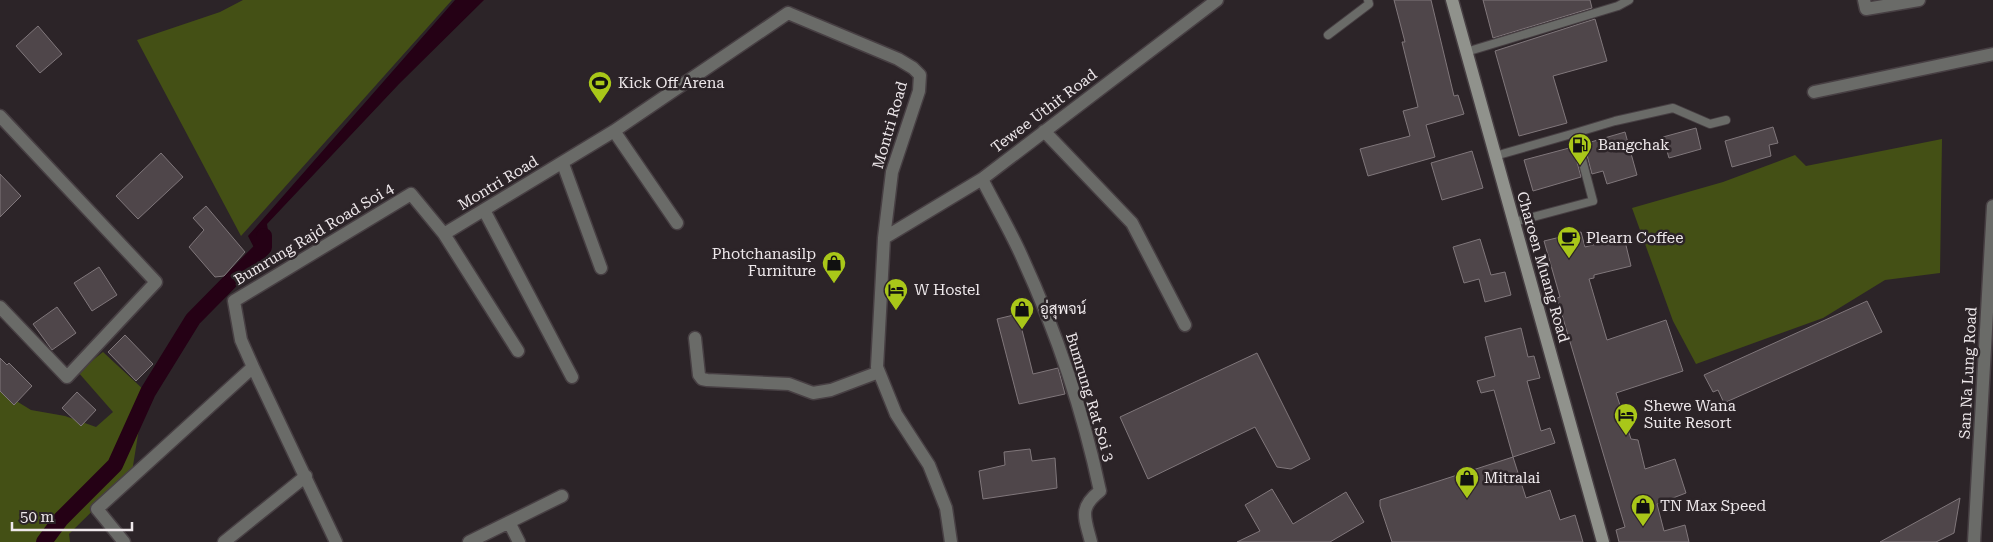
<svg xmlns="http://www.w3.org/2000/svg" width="1993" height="542" font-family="'Roboto Serif',Sarabun,serif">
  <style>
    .green { fill: #445015 }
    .water { fill: #250115 }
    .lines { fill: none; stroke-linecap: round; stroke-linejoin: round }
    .canal { stroke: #250115; stroke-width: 16 }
    .building { fill: #4f464a; stroke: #80777b }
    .lane-casing { stroke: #473f43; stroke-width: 10 }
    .street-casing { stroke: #473f43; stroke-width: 15 }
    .secondary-casing { stroke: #473f43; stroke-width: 15 }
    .lane { stroke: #6a6b68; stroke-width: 8 }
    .street { stroke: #6a6b68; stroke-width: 12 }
    .secondary { stroke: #90928c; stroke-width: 12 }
    .labels { text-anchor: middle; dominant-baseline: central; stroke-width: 5; stroke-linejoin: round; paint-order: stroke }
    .poi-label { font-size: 15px; fill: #eee8eb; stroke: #2c2428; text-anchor: start }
    .street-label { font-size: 15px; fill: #eee8eb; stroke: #2c2428 }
  </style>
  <rect width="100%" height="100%" fill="#2c2428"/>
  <path class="green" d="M243 0H452L241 236 137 40 220 12Z
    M1942 139 1940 273 1885 280 1823 318 1696 364 1673 321 1632 208 1723 182 1795 155 1806 166Z
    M103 352 145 391 132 472 69 534 70 542H0V391L31 410 65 416 96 427 113 412 78 372Z"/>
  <path class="water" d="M455 0H484L399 84 267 224 271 251 261 261 248 236Z"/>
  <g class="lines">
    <path class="canal" d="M44 542 61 519 115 465 148 392 193 319 264 247V236"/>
  </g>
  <path class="building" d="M1394 0H1431L1454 96 1458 95 1464 114 1426 125 1435 157 1368 176 1360 149 1410 136 1403 111 1418 107 1402 42H1405Z
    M1483 0H1590L1592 8 1493 38Z
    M1595 19 1607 61 1553 76 1567 123 1519 136 1495 51Z
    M38 26 62 54 40 73 16 46Z
    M1773 127 1778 143 1769 145 1771 156 1732 167 1725 141Z
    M1696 128 1701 149 1669 158 1663 137Z
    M1625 132 1637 175 1607 184 1603 171 1592 174 1584 144Z
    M1573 147 1581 177 1533 191 1524 160Z
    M1472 151 1483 188 1442 200 1431 163Z
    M161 153 183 177 138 219 116 196Z
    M0 174 21 196 0 217Z
    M206 206 245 252 224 276 215 277 189 247 204 230 193 218Z
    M1581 232 1585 247 1624 237 1631 266 1594 275V278L1589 279 1607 340 1666 320 1683 371 1616 393 1631 439 1638 440 1645 469 1675 459 1686 493 1657 504 1664 531 1685 525 1689 542H1619L1616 530 1625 527 1557 298 1560 297 1544 241Z
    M1480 239 1491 275 1505 272 1511 295 1485 302 1479 279 1464 283 1453 247Z
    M99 267 117 295 92 311 74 283Z
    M1867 301 1882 332 1724 403 1718 390 1713 392 1704 375Z
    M57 307 76 333 52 350 33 324Z
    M1018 314 1033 374 1058 368 1065 394 1019 404 997 319Z
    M1521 328 1528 357 1534 356 1540 378 1527 381 1541 431 1550 428 1555 443 1513 457 1494 390 1481 393 1477 381 1495 376 1485 337Z
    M125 335 153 364 136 381 108 352Z
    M1257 353 1310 459 1291 469 1277 467 1255 427 1148 479 1120 417Z
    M0 358 7 365 9 363 32 386 14 405 0 391Z
    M77 392 96 410 81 426 62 408Z
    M1030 449 1032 461 1055 458 1057 488 983 499 979 471 1005 465 1004 452Z
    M1513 457 1526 498 1550 490 1560 520 1575 515 1583 542H1392L1380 506V500Z
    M1272 489 1293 524 1346 492 1364 522 1330 542H1237L1260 531 1245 505Z
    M1960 498 1954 533 1936 542H1880Z"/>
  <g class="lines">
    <g class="lane-casing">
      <path id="lane" d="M1328 35 1369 4 1368 0
        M1466 52 1618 6 1629 0
        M1575 133 1615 121 1673 108 1710 124 1726 120
        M1495 156 1575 133 1593 201 1514 222"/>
    </g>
    <g class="street-casing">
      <path id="street" d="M1864 0 1866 9 1919 0
        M788 13 898 59 913 68 920 75 919 91 892 172 884 238 877 367 896 414 929 465 946 508 951 542
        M1814 92 1993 54
        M0 116 156 282 67 377 0 307
        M614 131 677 223
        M1044 131 1132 223 1185 325
        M563 164 601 268
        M982 179C995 205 1010 230 1022 257 1056 331 1083 411 1100 491 1078 508 1085 518 1091 542
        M484 210 572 377
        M444 234 614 131 788 13
        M884 238 982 179 1217 0
        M695 338 699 375 702 379 707 380 789 384 813 393 831 390 879 372
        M509 522 519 542
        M124 542 97 509 253 367
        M224 542 306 476
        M336 542 253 367 241 340 234 301 411 194 444 234 518 351
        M469 542 562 496
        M1974 542 1993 206"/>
    </g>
    <g class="secondary-casing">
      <path id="secondary" d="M1452 0 1603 542"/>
    </g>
    <use href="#lane" class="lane"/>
    <use href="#street" class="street"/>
    <use href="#secondary" class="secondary"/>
  </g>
  <defs>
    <g id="stadium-pin" transform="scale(1.25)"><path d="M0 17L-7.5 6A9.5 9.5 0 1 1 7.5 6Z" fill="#a9c719" stroke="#2c2428"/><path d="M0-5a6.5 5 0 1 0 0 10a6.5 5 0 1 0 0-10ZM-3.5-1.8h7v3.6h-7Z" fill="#111"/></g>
    <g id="fuel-pin" transform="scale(1.25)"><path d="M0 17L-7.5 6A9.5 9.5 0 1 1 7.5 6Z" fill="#a9c719" stroke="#2c2428"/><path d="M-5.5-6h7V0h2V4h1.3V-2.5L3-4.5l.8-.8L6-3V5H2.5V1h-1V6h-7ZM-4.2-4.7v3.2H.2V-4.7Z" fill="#111"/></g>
    <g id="cafe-pin" transform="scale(1.25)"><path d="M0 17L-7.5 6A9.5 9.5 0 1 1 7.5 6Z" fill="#a9c719" stroke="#2c2428"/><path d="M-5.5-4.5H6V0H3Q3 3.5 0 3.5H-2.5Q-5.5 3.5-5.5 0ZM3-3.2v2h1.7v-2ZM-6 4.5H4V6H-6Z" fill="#111"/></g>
    <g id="shop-pin" transform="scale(1.25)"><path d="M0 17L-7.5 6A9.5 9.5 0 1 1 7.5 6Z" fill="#a9c719" stroke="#2c2428"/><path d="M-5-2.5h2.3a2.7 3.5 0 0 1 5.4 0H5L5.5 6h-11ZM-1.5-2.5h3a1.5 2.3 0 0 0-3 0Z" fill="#111"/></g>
    <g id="hotel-pin" transform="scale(1.25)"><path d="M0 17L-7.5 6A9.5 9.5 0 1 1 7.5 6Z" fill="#a9c719" stroke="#2c2428"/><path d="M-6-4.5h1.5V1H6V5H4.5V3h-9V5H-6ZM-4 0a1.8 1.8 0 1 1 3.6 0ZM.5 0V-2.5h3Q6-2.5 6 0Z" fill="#111"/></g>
  </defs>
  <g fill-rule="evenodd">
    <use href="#stadium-pin" x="600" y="83"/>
    <use href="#fuel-pin" x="1580" y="145"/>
    <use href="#cafe-pin" x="1569" y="238"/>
    <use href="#shop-pin" x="834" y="263"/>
    <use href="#hotel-pin" x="896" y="290"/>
    <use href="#shop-pin" x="1022" y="309"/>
    <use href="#hotel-pin" x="1626" y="415"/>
    <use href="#shop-pin" x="1467" y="478"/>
    <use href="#shop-pin" x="1643" y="506"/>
  </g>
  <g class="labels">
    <g class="poi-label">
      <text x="618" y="83">Kick Off Arena</text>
      <text x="1598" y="145">Bangchak</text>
      <text x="1586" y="238">Plearn Coffee</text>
      <text x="816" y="254" text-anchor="end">Photchanasilp<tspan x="816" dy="17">Furniture</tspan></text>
      <text x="914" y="290">W Hostel</text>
      <text x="1040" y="309">อู่สุพจน์</text>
      <text x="1644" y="406">Shewe Wana<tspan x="1644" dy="17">Suite Resort</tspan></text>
      <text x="1484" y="478">Mitralai</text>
      <text x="1660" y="506">TN Max Speed</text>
    </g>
    <g class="street-label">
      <text transform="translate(1044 111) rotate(-37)">Tewee Uthit Road</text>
      <text transform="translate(890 125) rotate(-74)">Montri Road</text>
      <text transform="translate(498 183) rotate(-31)">Montri Road</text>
      <text transform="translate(314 234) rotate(-31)">Bumrung Rajd Road Soi 4</text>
      <text transform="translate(1543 267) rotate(74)">Charoen Muang Road</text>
      <text transform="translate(1968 373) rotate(-87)">San Na Lung Road</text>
      <text transform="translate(1090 397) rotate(73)">Bumrung Rat Soi 3</text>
    </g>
  </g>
  <path d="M12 522v8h120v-8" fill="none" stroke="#eee8eb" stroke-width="2.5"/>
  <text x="20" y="522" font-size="15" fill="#eee8eb" stroke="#2c2428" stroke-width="4" paint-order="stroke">50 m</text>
</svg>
